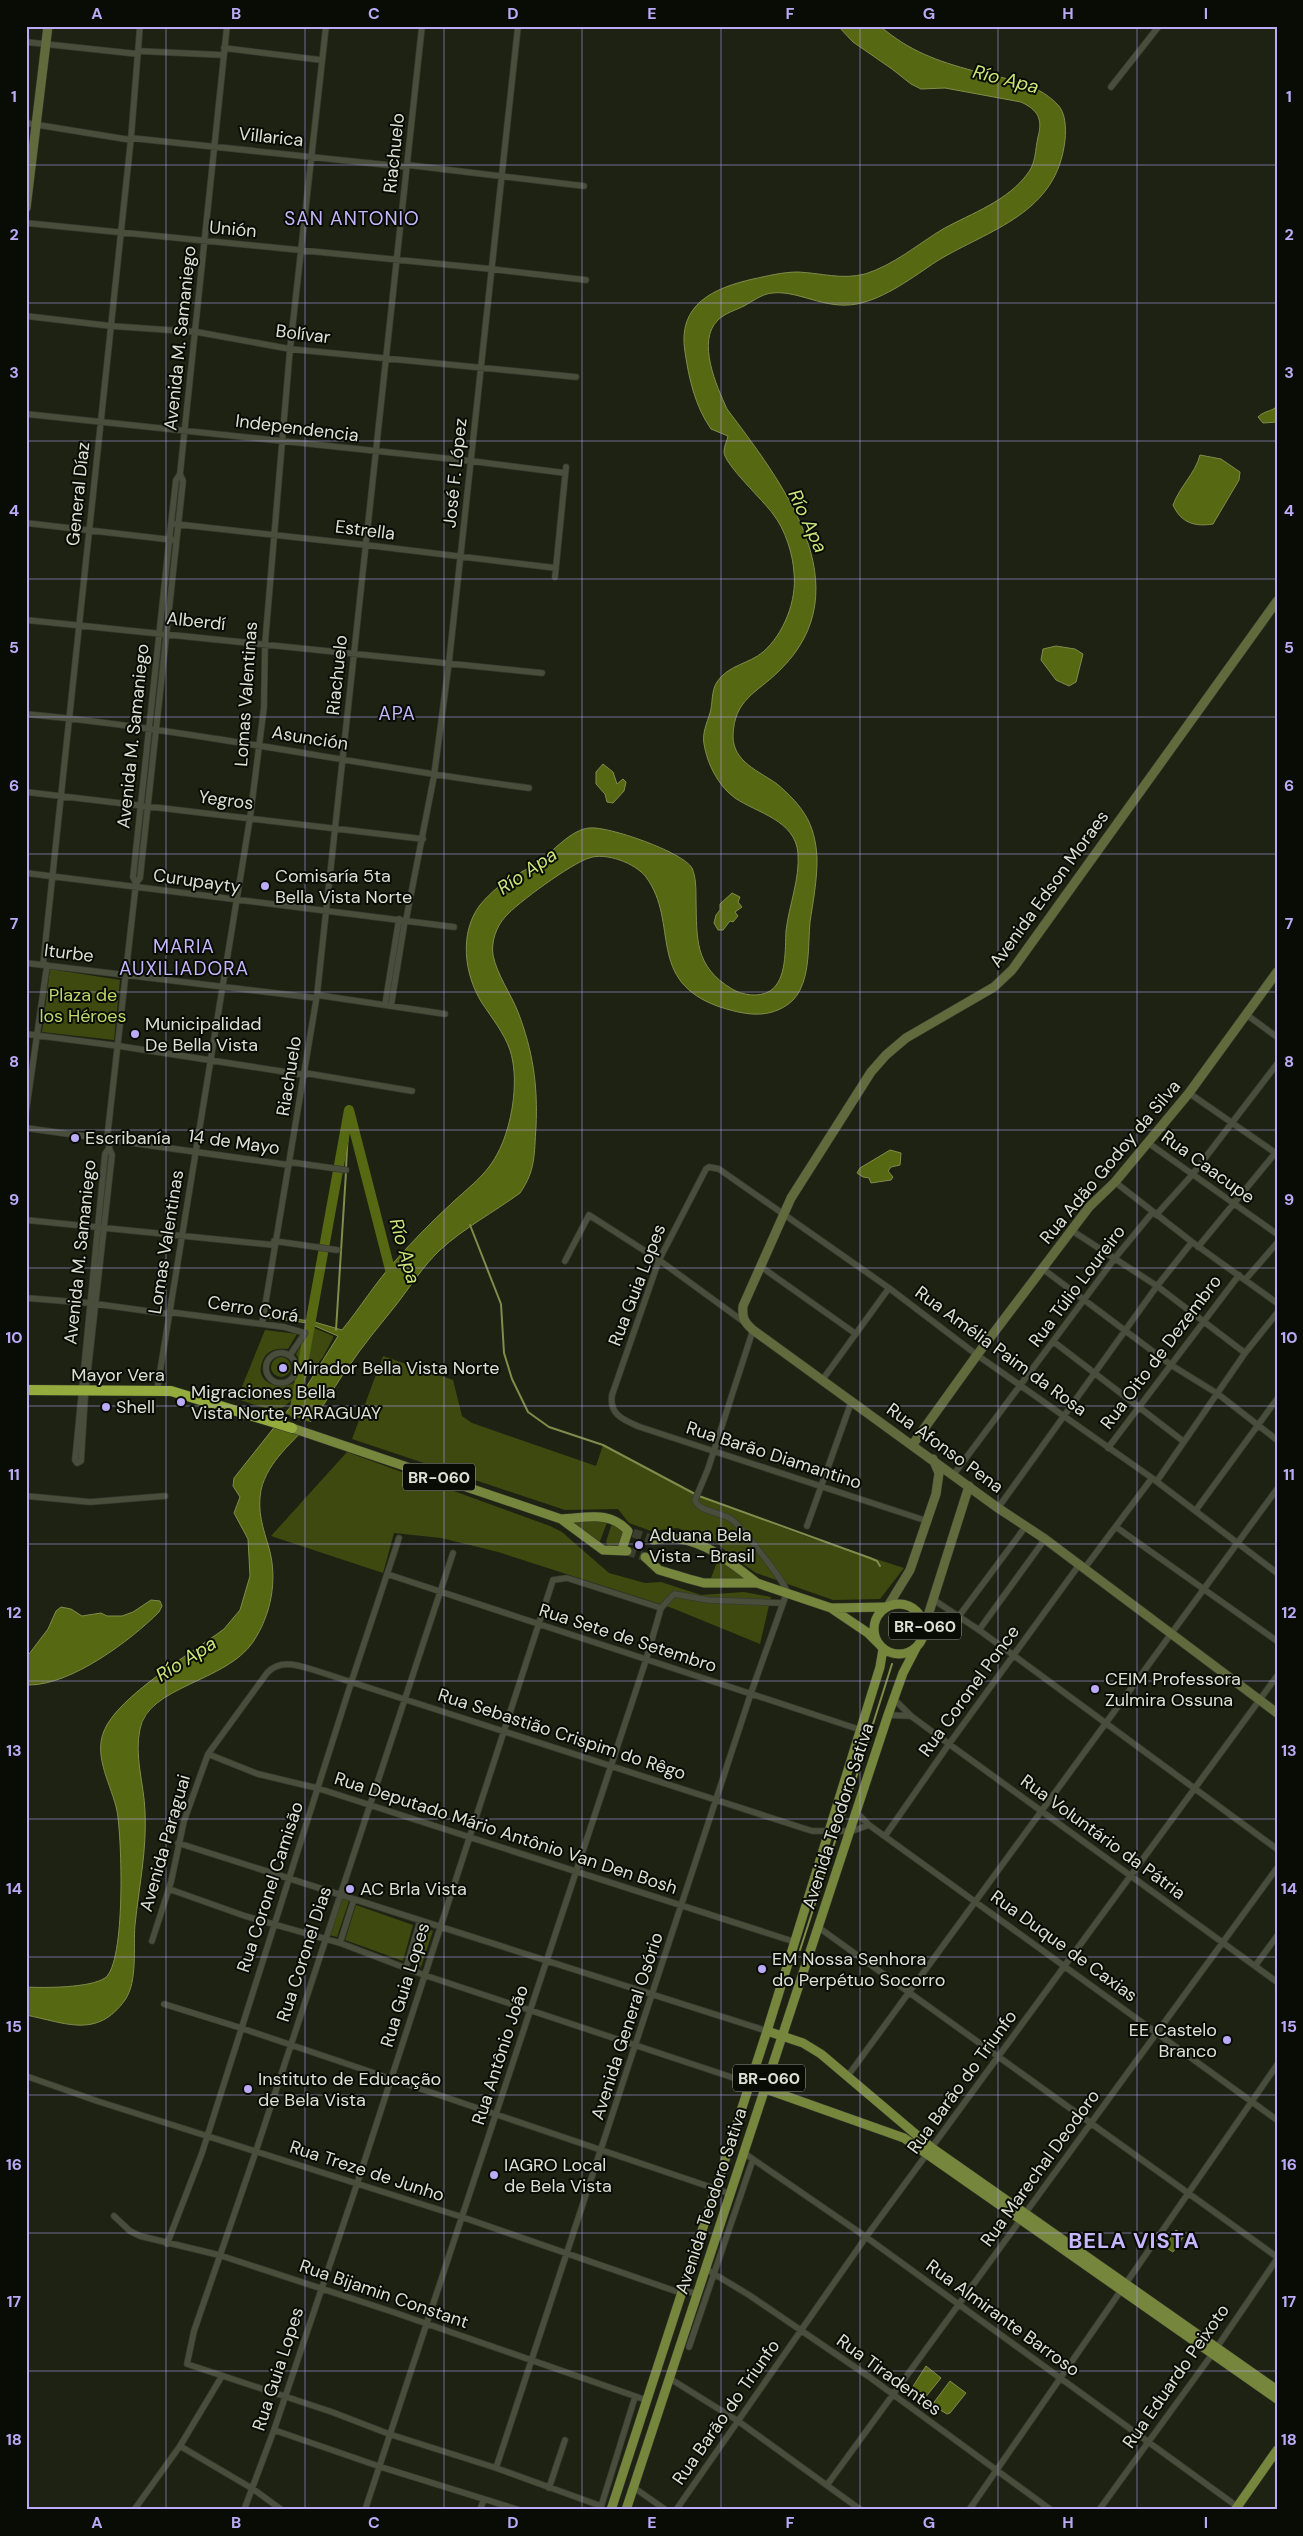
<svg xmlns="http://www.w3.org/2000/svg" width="1303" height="2536" font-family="'DM Sans',sans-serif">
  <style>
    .green { fill: #3d490f }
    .water { fill: #576812; stroke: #7f8c4c }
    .pier { fill: #1e2212 }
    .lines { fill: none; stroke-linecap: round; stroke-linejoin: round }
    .stream { stroke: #7f8c4c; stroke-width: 2 }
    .river { stroke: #576812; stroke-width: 10 }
    .primary-tunnel { stroke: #3b3e2f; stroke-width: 9; stroke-dasharray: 9 4.5; stroke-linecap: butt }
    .street-casing { stroke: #373b30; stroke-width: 7 }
    .secondary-casing { stroke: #373b30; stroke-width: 10 }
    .primary-casing { stroke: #373b30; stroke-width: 10 }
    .highway-casing { stroke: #373b30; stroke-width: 11 }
    .street { stroke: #494e3c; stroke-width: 5.5 }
    .secondary { stroke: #606a3c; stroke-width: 9 }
    .primary { stroke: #76863d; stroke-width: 9 }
    .highway { stroke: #94ac3d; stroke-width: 10 }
    .grid { fill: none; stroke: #bbaaf6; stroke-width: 1; stroke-opacity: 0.55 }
    .poi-dot { fill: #bbaaf6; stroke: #090b05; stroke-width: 2 }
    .labels { text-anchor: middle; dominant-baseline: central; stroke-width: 4; stroke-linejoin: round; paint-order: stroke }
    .shield { fill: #090b05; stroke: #9da097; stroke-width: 1 }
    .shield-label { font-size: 16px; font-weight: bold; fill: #dde0d5 }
    .street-label { font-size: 18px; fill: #dde0d5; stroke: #090b05 }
    .poi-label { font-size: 18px; fill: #dde0d5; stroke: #090b05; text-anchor: start }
    .park-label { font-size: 18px; fill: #bdd76b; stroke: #090b05 }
    .water-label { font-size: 19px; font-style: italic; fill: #cbe579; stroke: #090b05 }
    .neighbourhood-label { font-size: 19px; letter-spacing: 1px; fill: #c6b6fd; stroke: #090b05 }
    .district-label { font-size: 22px; font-weight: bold; letter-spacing: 1px; fill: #c6b6fd; stroke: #090b05 }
    .neatline { fill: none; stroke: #bbaaf6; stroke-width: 2 }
    .grid-label { font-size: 16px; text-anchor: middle; font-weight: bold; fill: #bbaaf6 }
  </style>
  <rect width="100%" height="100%" fill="#1e2212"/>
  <path class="green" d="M50 969 120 980 114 1040 42 1032Z
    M312 1327 333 1336V1338L323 1357 293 1394 292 1400 277 1412 237 1399 265 1330 297 1334 288 1349C278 1348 269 1349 264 1358 244 1395 321 1397 296 1354Z
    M383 1356 453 1380 462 1416 472 1423 596 1466 603 1445 692 1493 721 1505 808 1537 904 1568 880 1599 833 1600 756 1573 730 1555 715 1541 677 1528 651 1531 629 1523 618 1509 565 1510 352 1439Z
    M271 1367a10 10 0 1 1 20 0a10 10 0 1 1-20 0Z
    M347 1452 550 1526 562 1532 609 1573 645 1583 661 1582 701 1595 744 1592 771 1597 760 1644 672 1608 498 1552 441 1538 394 1533 383 1573 271 1536Z
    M608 1520 600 1541 601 1545 573 1522Z
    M615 1523 626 1532 621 1546 609 1547 606 1542 611 1526Z
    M718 1559 746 1579 710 1581Z
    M341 1898 349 1901 337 1937 329 1935Z
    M356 1905 413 1925 403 1961 345 1940Z
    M424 1928 433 1931 421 1967 412 1964Z"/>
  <path class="water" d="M838 26H880C909 51 937 61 974 71 1002 78 1036 82 1057 104 1066 112 1066 129 1065 140 1057 214 990 229 937 261 913 277 886 298 857 304 824 310 799 290 772 293 762 294 753 301 744 306 736 310 725 313 718 320 696 341 717 387 727 409 781 481 865 588 779 671 757 693 734 699 733 736 733 762 759 771 777 784 789 794 801 806 808 820 814 832 817 847 817 861 817 881 813 902 810 922 808 944 810 970 800 990 793 1005 776 1013 761 1014 747 1015 733 1011 720 1007 645 981 680 923 646 877 635 863 606 852 589 858 572 863 517 903 505 917 496 927 491 942 493 955 497 975 511 994 518 1012 533 1051 538 1086 536 1127 534 1154 536 1170 520 1193 494 1212 464 1228 440 1250 423 1266 410 1287 396 1305 380 1325 363 1345 349 1366 336 1383 326 1404 312 1420 294 1442 268 1460 261 1490 257 1511 263 1528 269 1548 278 1580 271 1615 253 1642 226 1682 148 1686 140 1729 134 1756 144 1784 145 1811 147 1850 139 1886 135 1925 133 1947 138 1981 125 2000 97 2039 66 2023 26 2015V1987C44 1988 90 1988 105 1978 126 1963 122 1838 117 1811 112 1786 93 1757 104 1731 118 1696 192 1653 224 1629L240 1610 250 1576 248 1539 234 1513 240 1497 233 1486 234 1478 307 1386 338 1336 308 1323 269 1318V1316L311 1321 342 1330C360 1308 376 1282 395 1261 413 1241 431 1222 451 1204 472 1184 490 1173 502 1144 513 1118 519 1078 510 1050 504 1033 492 1018 482 1003 464 974 459 933 480 905 485 899 491 893 497 888 509 878 524 871 537 863 553 852 571 829 590 828 608 826 683 852 692 868 696 877 696 889 696 899 697 939 694 966 732 989 742 995 759 998 770 991 787 980 785 949 786 931 789 905 800 879 798 853 795 820 757 813 735 798 718 786 707 763 704 744 702 733 707 723 710 713 713 703 711 691 717 682 728 665 749 664 763 652 784 634 797 600 794 573 793 554 785 529 773 514 764 501 724 464 724 452 724 446 727 441 728 436L711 429C695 406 689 379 685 352 677 304 714 288 753 279 768 276 782 272 798 272 821 273 842 280 865 274 894 265 918 244 943 229 972 213 1008 201 1028 173 1036 163 1035 150 1038 137 1043 119 1038 110 1021 102L945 88 921 89 911 84 892 69 853 42Z
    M1277 406V422L1263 423 1258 417C1265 410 1272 412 1277 406Z
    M1200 455 1221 459 1240 472 1239 480 1213 524C1195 527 1181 523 1173 505 1180 486 1195 474 1200 455Z
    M1056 646 1075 649 1083 654 1076 682 1069 686 1056 680 1041 660 1043 649Z
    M603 764 613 772 617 784 623 779 626 782 624 791 613 803 607 802 605 794 596 784V772Z
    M732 893 740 897 738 902 742 907 735 912 738 916 733 922 730 921 723 930H718L714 923 716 915 720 910V904Z
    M890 1150 901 1153 900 1165 891 1167 888 1171 893 1177 891 1180 871 1183 869 1178 863 1177 857 1173 860 1168Z
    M151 1600 160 1601 162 1606 159 1612C130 1641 71 1685 29 1685L26 1683V1658L48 1629 56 1611 61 1607 71 1609 82 1616 101 1613 107 1616H122L133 1612Z
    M1176 2230 1184 2236 1173 2252 1165 2247Z
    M926 2366 941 2378 924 2399 920 2400 910 2391Z
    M950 2381 966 2393 950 2413 947 2414 932 2405Z"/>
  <path class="pier" d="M284 1413 313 1423 300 1435 274 1427Z"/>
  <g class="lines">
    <path class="stream" d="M346 1168 349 1110
      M470 1225 501 1304 504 1353 512 1379 528 1412 549 1427 603 1445 695 1494
      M336 1330 346 1172
      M699 1496 870 1558 877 1561 880 1566
      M842 1822 892 1664
      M800 1950 837 1835"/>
    <path class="river" d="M294 1413 349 1110 393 1281"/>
    <path class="primary-tunnel" d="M633 1533 651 1539
      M627 1551 645 1557"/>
    <g class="street-casing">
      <path id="street" d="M26 42 138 54
        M224 48 321 60
        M138 51 223 55
        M1111 87 1159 26
        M26 123 131 140
        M131 138 407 167
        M408 165 584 186
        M26 223 491 269 586 280
        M26 316 111 326 197 332 290 349 576 377
        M26 414 471 461 565 473
        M26 523 173 540
        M175 524 366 545 556 568
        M555 577 566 467
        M26 620 542 673
        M26 714C195 730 361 766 529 788
        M26 792 423 839
        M26 873 454 927
        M136 883 133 877 171 524 176 480 180 474
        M406 920 434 776 449 662 518 26
        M26 963 316 998
        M43 965 131 138 140 26
        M317 995 445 1014
        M385 1005 399 919
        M391 1006 405 920
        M1247 1015 1277 1037
        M26 1034 119 1046 305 1075
        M305 1073 412 1091
        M1189 1093 1277 1154
        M26 1112 47 965
        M26 1128 289 1165
        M107 1139 136 883 140 878 183 481 180 474 227 26
        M1147 1142 1277 1234
        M109 1148 112 1155 85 1398 81 1461 77 1463 75 1460 105 1154 109 1148 110 1139
        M289 1162 346 1170
        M1115 1182 1192 1242 1277 1303
        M1156 1215 1192 1175 1277 1064
        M26 1220 274 1245
        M1071 1230 1157 1286 1245 1353
        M274 1241 337 1250
        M1198 1247 1277 1151
        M565 1261 589 1215 659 1260 744 1322
        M760 1266 856 1334
        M1043 1269 1171 1365 1218 1394 1277 1440
        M1245 1280 1277 1243
        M26 1298 89 1303 169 1314
        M169 1312 284 1327 305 1333 290 1355
        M262 1324 317 995 422 26
        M1054 1342 1183 1441
        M266 1368a15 15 0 1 1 30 0a15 15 0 1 1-30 0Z
        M823 1379 889 1288
        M157 1390 250 818 264 707 265 644 290 349 326 26
        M1108 1448 1239 1275
        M954 1474 1115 1258 1152 1213
        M1157 1481 1245 1353 1277 1313
        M26 1496 90 1502 165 1496
        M998 1508 1157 1286 1192 1242
        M1196 1510 1277 1399
        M927 1521 640 1427C624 1420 609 1415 612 1395L659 1260 706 1169 709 1167 719 1169 889 1288 977 1355 1152 1478 1277 1573
        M807 1526 852 1400
        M1116 1527 1277 1641
        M453 1553 256 2151 194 2331 187 2364 332 2412 389 2434 496 2468 601 2506
        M1084 1569 1152 1478
        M387 1574 861 1730
        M934 1600 979 1630 1277 1849
        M959 1616 1026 1526
        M979 1630 1045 1539
        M894 1699 911 1716 949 1744 1277 1982
        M888 1715 911 1716
        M208 1754 258 1774 317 1788 795 1942
        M858 1814 869 1825 1277 2120
        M885 1836 949 1744 1079 1565
        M178 1843 767 2031
        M169 1889 245 1916 340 1943 424 1975 749 2083
        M818 1927 1277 2257
        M152 1941 171 1882 184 1821 208 1754 267 1673C280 1659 297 1665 314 1670L812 1831H852L869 1825
        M340 1943 354 1899
        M1255 1966 1277 1936
        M406 1968 420 1921
        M164 2004 241 2028 731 2194
        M26 2076 97 2101 462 2217 675 2291 698 2293
        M847 2077 1277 1489
        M744 2153 866 2237 1242 2510
        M114 2216 130 2231 140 2236 219 2255 393 2312 646 2400
        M167 2244 202 2153 351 1683 399 1538
        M706 2269 749 2295 868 2376 1051 2510
        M689 2347 753 2159
        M669 2378 738 2421 861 2510
        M274 2430 381 2467 519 2510
        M180 2446 253 2489 282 2510
        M496 2468 751 1693 787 1592C785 1582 740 1525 731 1519 721 1512 699 1512 695 1500L708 1469 753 1330
        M827 2485 1277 1868
        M633 2487 666 2510
        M549 2488 565 2440
        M134 2510 180 2446 222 2376
        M244 2510 274 2430 357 2184 553 1580 567 1578 661 1608
        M365 2510 646 1660 661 1608 674 1594 708 1600 782 1603
        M480 2510 484 2499
        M600 2510 635 2397
        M676 2510 866 2237 1277 1676
        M969 2510 1277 2065
        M1099 2510 1213 2353 1277 2259"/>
    </g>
    <g class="secondary-casing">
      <path id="secondary" d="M26 208 48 26
        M1277 601 1012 970 994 987 906 1038 886 1055 871 1072 791 1198 743 1306C742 1318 744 1322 753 1330L998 1508 1045 1539 1277 1713
        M913 1444 977 1355 1089 1207 1115 1182 1189 1093 1277 972
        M888 1606 910 1570 936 1494 939 1473 933 1459
        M925 1625 969 1486"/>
    </g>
    <g class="primary-casing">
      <path id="primary" d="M292 1428 561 1519 603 1550 627 1551
        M561 1519C587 1518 609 1510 628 1531
        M653 1540C695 1531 726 1559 757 1583
        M622 1549 628 1531
        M645 1557 659 1570 689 1579 704 1583H757L831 1608 868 1633 879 1644
        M874 1629a25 25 0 1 1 50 0a25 25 0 1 1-50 0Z
        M832 1608 886 1607
        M767 2031 803 2043 821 2054 932 2148 1277 2390
        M749 2083 904 2138 1277 2399
        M611 2510 767 2031 880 1667 883 1649
        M626 2510 888 1715 903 1673 916 1648
        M1235 2510 1277 2450"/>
    </g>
    <g class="highway-casing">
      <path id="highway" d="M26 1390 171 1391 292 1428"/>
    </g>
    <use href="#street" class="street"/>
    <use href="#secondary" class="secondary"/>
    <use href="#primary" class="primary"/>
    <use href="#highway" class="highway"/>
  </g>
  <path class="grid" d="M166 26V2510M305 26V2510M444 26V2510M582 26V2510M721 26V2510M860 26V2510M998 26V2510M1137 26V2510M26 165H1277M26 303H1277M26 441H1277M26 579H1277M26 717H1277M26 854H1277M26 992H1277M26 1130H1277M26 1268H1277M26 1406H1277M26 1544H1277M26 1681H1277M26 1819H1277M26 1957H1277M26 2095H1277M26 2233H1277M26 2371H1277"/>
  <g class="poi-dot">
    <circle cx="265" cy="886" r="5"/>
    <circle cx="135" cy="1034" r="5"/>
    <circle cx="75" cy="1138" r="5"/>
    <circle cx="283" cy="1368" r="5"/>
    <circle cx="181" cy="1402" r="5"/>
    <circle cx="106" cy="1407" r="5"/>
    <circle cx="639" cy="1545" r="5"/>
    <circle cx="1095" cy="1689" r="5"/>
    <circle cx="350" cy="1889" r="5"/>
    <circle cx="762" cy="1969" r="5"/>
    <circle cx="1227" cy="2040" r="5"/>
    <circle cx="248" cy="2089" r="5"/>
    <circle cx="494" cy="2175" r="5"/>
  </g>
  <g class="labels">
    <g class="shield">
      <rect x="403" y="1463.5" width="72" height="27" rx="4"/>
      <rect x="889" y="1612.5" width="72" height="27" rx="4"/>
      <rect x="733" y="2064.5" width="72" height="27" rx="4"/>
    </g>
    <g class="shield-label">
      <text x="439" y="1477">BR-060</text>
      <text x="925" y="1626">BR-060</text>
      <text x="769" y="2078">BR-060</text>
    </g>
    <g class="street-label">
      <text transform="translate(271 137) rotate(6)">Villarica</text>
      <text transform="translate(394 153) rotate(-84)">Riachuelo</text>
      <text transform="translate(233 229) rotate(5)">Unión</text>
      <text transform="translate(303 334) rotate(7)">Bolívar</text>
      <text transform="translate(180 338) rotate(-84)">Avenida M. Samaniego</text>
      <text transform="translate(297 428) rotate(7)">Independencia</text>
      <text transform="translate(455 473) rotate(-84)">José F. López</text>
      <text transform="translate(78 494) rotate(-84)">General Díaz</text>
      <text transform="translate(365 530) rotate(7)">Estrella</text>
      <text transform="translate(196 621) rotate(6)">Alberdí</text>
      <text transform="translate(337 675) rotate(-84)">Riachuelo</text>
      <text transform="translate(246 694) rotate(-86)">Lomas Valentinas</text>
      <text transform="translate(133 736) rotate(-84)">Avenida M. Samaniego</text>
      <text transform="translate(310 738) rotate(9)">Asunción</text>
      <text transform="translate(226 800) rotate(7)">Yegros</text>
      <text transform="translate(197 881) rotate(8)">Curupayty</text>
      <text transform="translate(1049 889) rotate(-54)">Avenida Edson Moraes</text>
      <text transform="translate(69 953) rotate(7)">Iturbe</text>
      <text transform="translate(289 1076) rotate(-81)">Riachuelo</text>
      <text transform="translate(234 1142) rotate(8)">14 de Mayo</text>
      <text transform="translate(1110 1162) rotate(-50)">Rua Adão Godoy da Silva</text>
      <text transform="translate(1208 1167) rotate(36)">Rua Caacupe</text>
      <text transform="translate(166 1242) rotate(-81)">Lomas Valentinas</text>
      <text transform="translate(80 1252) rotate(-84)">Avenida M. Samaniego</text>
      <text transform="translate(637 1285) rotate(-69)">Rua Guia Lopes</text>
      <text transform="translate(1077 1286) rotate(-53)">Rua Túlio Loureiro</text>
      <text transform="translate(253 1309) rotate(9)">Cerro Corá</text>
      <text transform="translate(1001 1351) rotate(36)">Rua Amélia Paim da Rosa</text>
      <text transform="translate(1161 1352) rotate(-53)">Rua Oito de Dezembro</text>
      <text x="118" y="1375">Mayor Vera</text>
      <text transform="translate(945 1448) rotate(36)">Rua Afonso Pena</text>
      <text transform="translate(774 1455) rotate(18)">Rua Barão Diamantino</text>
      <text transform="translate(628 1638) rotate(18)">Rua Sete de Setembro</text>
      <text transform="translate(969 1691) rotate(-54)">Rua Coronel Ponce</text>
      <text transform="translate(562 1734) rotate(18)">Rua Sebastião Crispim do Rêgo</text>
      <text transform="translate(838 1816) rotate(-72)">Avenida Teodoro Sativa</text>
      <text transform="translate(506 1833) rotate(18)">Rua Deputado Mário Antônio Van Den Bosh</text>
      <text transform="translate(1103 1837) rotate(36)">Rua Voluntário da Pátria</text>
      <text transform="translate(165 1843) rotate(-74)">Avenida Paraguai</text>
      <text transform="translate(270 1887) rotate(-72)">Rua Coronel Camisão</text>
      <text transform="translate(1064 1946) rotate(36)">Rua Duque de Caxias</text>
      <text transform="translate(304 1954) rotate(-72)">Rua Coronel Dias</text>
      <text transform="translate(405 1985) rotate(-73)">Rua Guia Lopes</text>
      <text transform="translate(627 2026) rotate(-72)">Avenida General Osório</text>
      <text transform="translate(500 2055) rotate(-72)">Rua Antônio João</text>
      <text transform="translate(962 2082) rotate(-54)">Rua Barão do Triunfo</text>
      <text transform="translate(1040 2168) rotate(-54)">Rua Marechal Deodoro</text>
      <text transform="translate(367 2171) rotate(18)">Rua Treze de Junho</text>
      <text transform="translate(711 2201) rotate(-72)">Avenida Teodoro Sativa</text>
      <text transform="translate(384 2294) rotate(19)">Rua Bijamin Constant</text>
      <text transform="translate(1003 2318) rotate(36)">Rua Almirante Barroso</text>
      <text transform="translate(278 2369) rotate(-72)">Rua Guia Lopes</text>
      <text transform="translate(889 2375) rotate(36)">Rua Tiradentes</text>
      <text transform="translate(1176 2376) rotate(-55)">Rua Eduardo Peixoto</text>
      <text transform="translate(726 2412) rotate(-55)">Rua Barão do Triunfo</text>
    </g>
    <g class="poi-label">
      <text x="275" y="876">Comisaría 5ta<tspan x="275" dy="21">Bella Vista Norte</tspan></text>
      <text x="145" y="1024">Municipalidad<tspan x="145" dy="21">De Bella Vista</tspan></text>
      <text x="85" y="1138">Escribanía</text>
      <text x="293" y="1368">Mirador Bella Vista Norte</text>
      <text x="191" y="1392">Migraciones Bella<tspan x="191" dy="21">Vista Norte, PARAGUAY</tspan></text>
      <text x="116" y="1407">Shell</text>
      <text x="649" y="1535">Aduana Bela<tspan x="649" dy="21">Vista - Brasil</tspan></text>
      <text x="1105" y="1679">CEIM Professora<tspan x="1105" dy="21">Zulmira Ossuna</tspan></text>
      <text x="360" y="1889">AC Brla Vista</text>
      <text x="772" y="1959">EM Nossa Senhora<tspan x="772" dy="21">do Perpétuo Socorro</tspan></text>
      <text x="1217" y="2030" text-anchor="end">EE Castelo<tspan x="1217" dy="21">Branco</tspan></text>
      <text x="258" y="2079">Instituto de Educação<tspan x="258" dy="21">de Bela Vista</tspan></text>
      <text x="504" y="2165">IAGRO Local<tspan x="504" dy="21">de Bela Vista</tspan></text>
    </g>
    <g class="park-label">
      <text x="83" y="995">Plaza de<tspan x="83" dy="21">los Héroes</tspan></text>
    </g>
    <g class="water-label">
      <text transform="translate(1006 79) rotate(14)">Río Apa</text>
      <text transform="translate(808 521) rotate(65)">Río Apa</text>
      <text transform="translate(527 871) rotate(-34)">Río Apa</text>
      <text transform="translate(405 1251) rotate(74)">Río Apa</text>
      <text transform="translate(186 1659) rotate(-32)">Río Apa</text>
    </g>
    <g class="neighbourhood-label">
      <text x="352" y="218">SAN ANTONIO</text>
      <text x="397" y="713">APA</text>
      <text x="184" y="946">MARIA<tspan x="184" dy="22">AUXILIADORA</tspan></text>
    </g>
    <g class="district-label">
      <text x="1134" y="2240">BELA VISTA</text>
    </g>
  </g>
  <rect width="1303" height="2536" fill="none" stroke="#090b05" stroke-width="55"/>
  <rect x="28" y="28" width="1248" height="2480" class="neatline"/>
  <g class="grid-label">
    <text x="97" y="19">A</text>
    <text x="236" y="19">B</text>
    <text x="374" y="19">C</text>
    <text x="513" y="19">D</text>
    <text x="652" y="19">E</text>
    <text x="790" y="19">F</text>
    <text x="929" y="19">G</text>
    <text x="1068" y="19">H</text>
    <text x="1206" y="19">I</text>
    <text x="14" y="102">1</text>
    <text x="1289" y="102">1</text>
    <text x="14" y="240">2</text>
    <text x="1289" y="240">2</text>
    <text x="14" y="378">3</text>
    <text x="1289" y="378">3</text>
    <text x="14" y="516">4</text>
    <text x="1289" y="516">4</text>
    <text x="14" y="653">5</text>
    <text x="1289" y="653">5</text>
    <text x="14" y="791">6</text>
    <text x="1289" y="791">6</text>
    <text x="14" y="929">7</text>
    <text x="1289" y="929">7</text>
    <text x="14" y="1067">8</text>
    <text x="1289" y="1067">8</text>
    <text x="14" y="1205">9</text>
    <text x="1289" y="1205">9</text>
    <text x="14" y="1343">10</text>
    <text x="1289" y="1343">10</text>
    <text x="14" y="1480">11</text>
    <text x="1289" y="1480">11</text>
    <text x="14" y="1618">12</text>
    <text x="1289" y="1618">12</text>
    <text x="14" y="1756">13</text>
    <text x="1289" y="1756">13</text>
    <text x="14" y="1894">14</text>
    <text x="1289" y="1894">14</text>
    <text x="14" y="2032">15</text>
    <text x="1289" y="2032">15</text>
    <text x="14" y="2170">16</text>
    <text x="1289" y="2170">16</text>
    <text x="14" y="2307">17</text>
    <text x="1289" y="2307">17</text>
    <text x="14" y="2445">18</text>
    <text x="1289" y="2445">18</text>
    <text x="97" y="2528">A</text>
    <text x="236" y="2528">B</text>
    <text x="374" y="2528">C</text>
    <text x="513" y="2528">D</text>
    <text x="652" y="2528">E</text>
    <text x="790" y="2528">F</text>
    <text x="929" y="2528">G</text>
    <text x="1068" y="2528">H</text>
    <text x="1206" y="2528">I</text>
  </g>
</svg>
